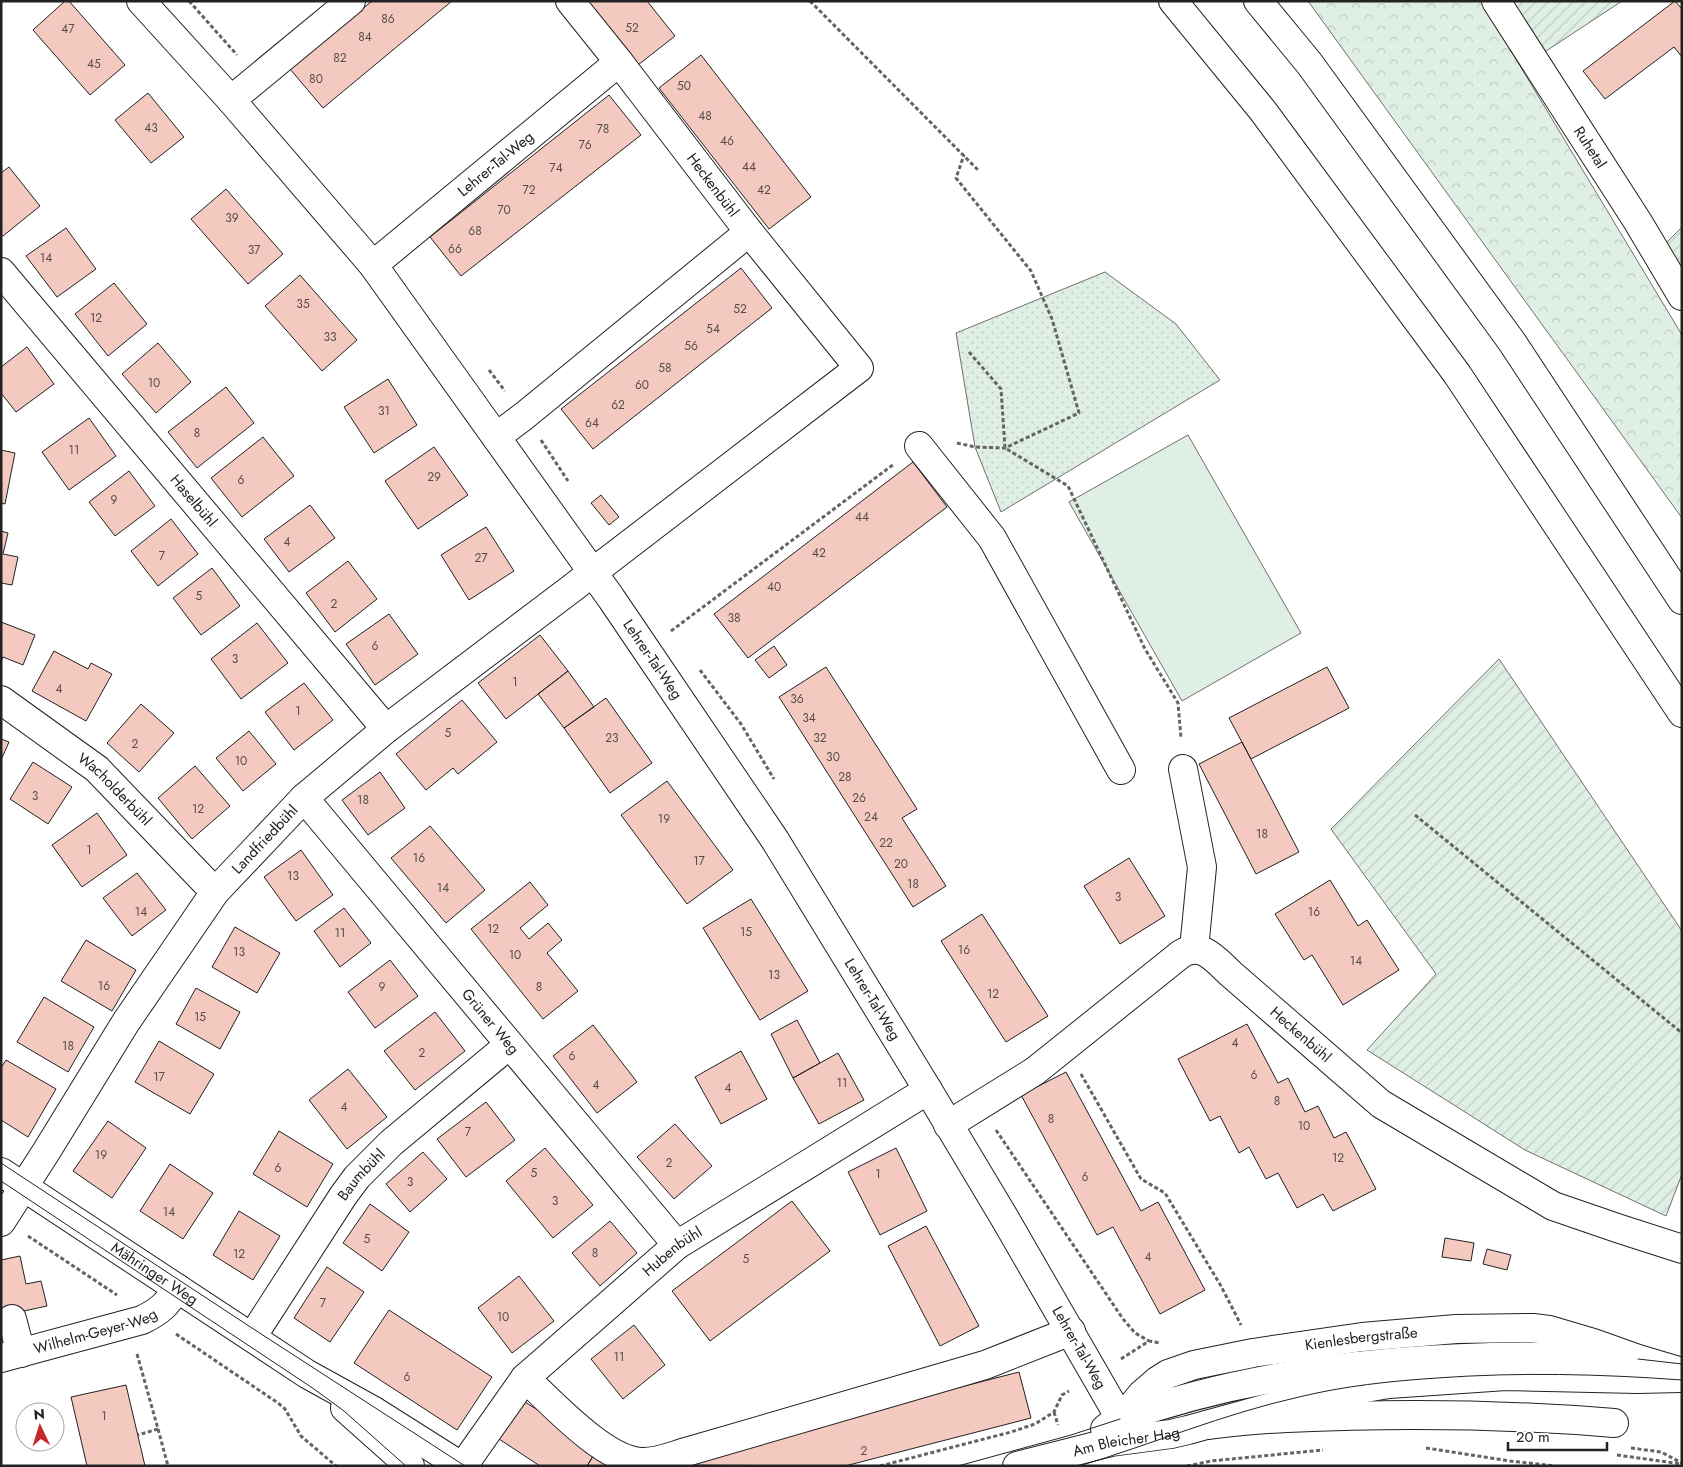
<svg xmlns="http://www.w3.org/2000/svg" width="1683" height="1467" font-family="Jost,sans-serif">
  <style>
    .grass { fill: #e0efe3; stroke: #6f6f6f }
    .forest { fill: url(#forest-crowns); stroke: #6f6f6f }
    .park { fill: url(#park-dots); stroke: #6f6f6f }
    .garden { fill: url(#garden-furrows); stroke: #6f6f6f }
    .building { fill: #f3c9c0; stroke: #222 }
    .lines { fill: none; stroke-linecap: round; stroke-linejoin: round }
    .minor-casing { stroke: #222; stroke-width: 30 }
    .highway-casing { stroke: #222; stroke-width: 30 }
    .path { stroke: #646464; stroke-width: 3; stroke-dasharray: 4 2.5; stroke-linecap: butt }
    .minor { stroke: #fff; stroke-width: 28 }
    .highway { stroke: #fff; stroke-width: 28 }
    .tram { stroke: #222; stroke-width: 1 }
    .labels { text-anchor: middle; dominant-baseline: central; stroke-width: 4; stroke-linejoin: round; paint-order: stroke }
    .number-label { font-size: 12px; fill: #564c4a }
    .street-label { font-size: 15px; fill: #222; stroke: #fff }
  </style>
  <defs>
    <pattern id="forest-crowns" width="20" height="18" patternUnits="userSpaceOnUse" patternTransform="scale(1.25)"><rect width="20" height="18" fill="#e0efe3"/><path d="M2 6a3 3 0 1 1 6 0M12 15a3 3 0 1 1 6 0" fill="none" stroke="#c0cdc2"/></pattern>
    <pattern id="park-dots" width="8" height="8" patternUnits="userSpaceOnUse" patternTransform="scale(1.25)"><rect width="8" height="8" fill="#e0efe3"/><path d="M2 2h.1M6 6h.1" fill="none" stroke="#c0cdc2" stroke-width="1.8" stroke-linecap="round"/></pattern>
    <pattern id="garden-furrows" width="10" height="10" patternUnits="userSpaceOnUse" patternTransform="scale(1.25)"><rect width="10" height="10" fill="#e0efe3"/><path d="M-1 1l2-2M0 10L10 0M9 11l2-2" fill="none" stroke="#c0cdc2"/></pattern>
  </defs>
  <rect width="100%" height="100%" fill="#fff"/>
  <path class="grass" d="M1188 435 1301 633 1182 701 1069 502Z"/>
  <path class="forest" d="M1308 1H1481L1682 335V518Z"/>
  <path class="park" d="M1105 272 1176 324 1220 380 1001 512 975 447 956 333Z"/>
  <path class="garden" d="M1506 1H1622L1540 55Z
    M1682 227V272L1665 244Z
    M1499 659 1682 931V1174L1666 1216 1525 1150 1367 1050 1436 974 1331 829Z"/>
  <path class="building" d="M65 1H69L125 65 90 95 33 30Z
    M372 1H452L323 108 290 69Z
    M587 1H647L675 36 638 65Z
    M1675 1 1682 9V57L1674 47 1605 99 1583 71Z
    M701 55 811 197 769 229 659 88Z
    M148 93 184 137 151 163 115 120Z
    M609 95 641 135 461 276 430 237Z
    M9 167 40 206 3 236 1 234V173Z
    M226 189 283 254 248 284 191 219Z
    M66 228 96 269 57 297 26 256Z
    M741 268 772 308 593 449 561 409Z
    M300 275 357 340 322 371 265 306Z
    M114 283 147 324 108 356 75 314Z
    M158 343 191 382 156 413 122 374Z
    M27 347 54 384 16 412 1 393V367Z
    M388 379 417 425 374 453 344 407Z
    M226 387 254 423 197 468 168 432Z
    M89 418 116 456 69 490 42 452Z
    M263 437 294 476 242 517 211 478Z
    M434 447 468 495 418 529 385 481Z
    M1 450 15 453 5 504 1 503Z
    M913 462 947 507 748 658 714 614Z
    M129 471 155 506 115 536 89 502Z
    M601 495 619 517 609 525 591 503Z
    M310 505 335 538 289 572 264 539Z
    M171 519 198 554 158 586 131 551Z
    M486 527 514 571 469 600 441 555Z
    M1 531 8 533 3 554 18 557 12 585 1 583Z
    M348 561 377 599 335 632 306 593Z
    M212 568 240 606 201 635 173 598Z
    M389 614 418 654 375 685 346 644Z
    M1 622 35 635 23 665 3 657 1 662Z
    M257 623 288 663 241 699 211 659Z
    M540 635 568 671 506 719 478 683Z
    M774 646 787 665 769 678 755 660Z
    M54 651 88 669 91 663 112 674 86 721 32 691Z
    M826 667 917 809 902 818 946 886 913 907 779 697Z
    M1327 667 1349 708 1251 759 1229 718Z
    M568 671 594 707 564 728 538 694Z
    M304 683 333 720 294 750 265 712Z
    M606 698 652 763 610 793 564 728Z
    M462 700 497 742 458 774 453 768 426 790 396 754Z
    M141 704 174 733 139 772 107 743Z
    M249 731 276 764 243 791 216 758Z
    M1 739 9 742 1 760Z
    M1242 742 1299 852 1256 874 1199 764Z
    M33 762 72 787 48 824 10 799Z
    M195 766 230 806 192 839 158 798Z
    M380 772 405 808 368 835 342 800Z
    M667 781 733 870 687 904 621 815Z
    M97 813 127 855 82 887 52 845Z
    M430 826 485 890 446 923 391 858Z
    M301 850 333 895 296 921 264 877Z
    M1129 858 1165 916 1120 944 1084 886Z
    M137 873 166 910 132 936 103 898Z
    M1330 880 1358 926 1367 920 1399 970 1343 1005 1312 955 1304 960 1275 914Z
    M530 882 548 905 520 928 529 939 548 923 562 940 547 953 578 991 543 1019 471 929Z
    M751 899 808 991 760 1020 703 928Z
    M344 908 371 943 340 967 314 931Z
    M982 914 1048 1016 1006 1042 941 941Z
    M235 927 280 953 257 993 212 967Z
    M86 940 136 970 112 1011 61 981Z
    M390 960 418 996 375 1028 348 992Z
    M196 988 240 1012 220 1049 176 1024Z
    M44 997 94 1027 68 1072 17 1042Z
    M435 1012 465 1051 415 1090 384 1051Z
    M797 1020 820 1063 793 1078 771 1034Z
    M1247 1024 1278 1083 1288 1078 1305 1112 1318 1106 1334 1138 1346 1132 1376 1189 1333 1211 1323 1194 1297 1208 1278 1173 1266 1179 1249 1147 1239 1153 1220 1116 1210 1121 1178 1059Z
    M593 1025 637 1082 597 1113 553 1056Z
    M159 1041 214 1074 190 1114 135 1082Z
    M741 1051 767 1099 721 1124 695 1077Z
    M838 1053 864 1100 819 1124 793 1078Z
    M6 1060 56 1089 28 1137 1 1120V1068Z
    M348 1069 387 1117 347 1149 309 1100Z
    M1066 1072 1141 1211 1158 1202 1205 1290 1160 1314 1113 1227 1097 1235 1021 1095Z
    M486 1102 515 1140 466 1177 437 1139Z
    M108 1121 146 1148 112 1198 73 1171Z
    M675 1124 712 1166 674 1199 637 1157Z
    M279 1131 333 1164 307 1207 253 1174Z
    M545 1148 593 1205 553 1238 506 1181Z
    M896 1148 927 1211 880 1235 848 1172Z
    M423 1152 447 1179 410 1212 386 1184Z
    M170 1164 213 1193 183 1239 140 1211Z
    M792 1201 830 1251 710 1341 672 1291Z
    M370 1204 409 1232 382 1271 343 1243Z
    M239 1211 280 1236 253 1280 213 1255Z
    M610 1221 637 1253 600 1286 572 1253Z
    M926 1226 979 1326 940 1346 888 1246Z
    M1445 1238 1474 1243 1471 1261 1442 1257Z
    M1487 1249 1511 1255 1507 1270 1483 1264Z
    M20 1256 26 1284 41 1281 47 1306 1 1316V1260Z
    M327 1267 364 1292 330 1342 294 1318Z
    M519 1276 554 1321 512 1353 478 1308Z
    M389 1310 492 1377 457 1430 354 1363Z
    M634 1325 665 1365 623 1399 591 1359Z
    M1019 1372 1031 1418 845 1466 657 1465Z
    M126 1385 145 1466H87L71 1397Z
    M525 1402 598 1448 587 1466H540L499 1439Z
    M598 1448 628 1466H587Z"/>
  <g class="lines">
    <g class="minor-casing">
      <g id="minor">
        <path id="s1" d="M141 1 231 100 373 265 611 598 775 840 928 1090 1004 1217 1132 1439"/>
        <path id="s2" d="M1496 1 1638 222 1682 296"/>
        <path d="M231 100 351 1"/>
        <path id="s3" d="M373 265 619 62"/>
        <path id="s4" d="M1 272 386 729"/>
        <path d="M496 437 524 416 749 232"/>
        <path d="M919 446 992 538 1121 770"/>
        <path id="s5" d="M1 700 97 769 215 892"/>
        <path d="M1183 769 1202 867 1194 949"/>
        <path id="s6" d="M304 798 677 1245"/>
        <path id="s7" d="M948 1125 1035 1071 1181 954C1202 941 1216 960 1231 974L1381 1104 1553 1206 1620 1229 1682 1249"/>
        <path id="s8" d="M1 1172 307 1374 374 1411 461 1466"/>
        <path id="s9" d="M1 1222 46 1152 126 1022 215 892 304 798 386 729 571 589 859 368 749 232 619 62 570 1"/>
        <path d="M12 1319 21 1353"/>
        <path id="s10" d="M252 1337 343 1196 357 1177 391 1143 509 1045"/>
        <path id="s11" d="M1 1358 142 1320C160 1311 167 1305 177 1288"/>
        <path d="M525 1378C552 1403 604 1460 641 1462 656 1463 672 1456 686 1452L985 1365 1071 1331"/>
        <path d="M345 1408 410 1466"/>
        <path d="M1123 1418C1277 1363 1449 1352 1611 1358"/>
        <path id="s12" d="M1105 1429 1128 1411 1142 1394 1157 1381 1168 1374 1194 1365 1253 1353 1362 1337 1456 1329 1533 1328 1549 1330 1593 1343 1638 1359 1675 1370"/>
        <path id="s13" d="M463 1466 525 1378 677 1245 928 1090"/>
        <path id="s14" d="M1017 1466 1111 1442 1171 1434 1188 1430 1300 1399 1389 1384 1506 1376 1637 1379 1682 1378"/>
      </g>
    </g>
    <g class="highway-casing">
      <path id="highway" d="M1173 1 1263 111 1457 374 1682 713
        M1258 1 1309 63 1512 342 1682 600
        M1207 1425C1233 1422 1260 1419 1287 1418 1396 1413 1505 1414 1614 1423"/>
    </g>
    <path class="path" d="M189 1 237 55
      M810 1 979 171
      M969 352 1001 389 1005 448 1068 486 1145 649 1178 703 1181 738
      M489 370 505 391
      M541 440 568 481
      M957 443 975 447 1005 448 1079 413 1052 319 1031 271 956 178 964 155
      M671 631 894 464
      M700 670 741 724 774 779
      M1415 815 1682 1033
      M1081 1074 1141 1179 1165 1193 1221 1286 1241 1325
      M996 1130 1123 1319 1135 1333 1149 1341
      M28 1236 117 1295
      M176 1334 278 1403 285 1409 301 1436 336 1466
      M137 1354 158 1429 138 1435
      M1121 1359 1149 1341 1160 1343
      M1054 1412 1058 1425
      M158 1429 168 1466
      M1426 1448 1510 1461 1555 1466
      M1631 1448 1661 1452 1682 1463
      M1617 1455 1682 1464
      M880 1466 1011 1432 1035 1424 1054 1412 1062 1395 1069 1391
      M1187 1466 1211 1461 1323 1450"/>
    <use href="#minor" class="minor"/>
    <use href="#highway" class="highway"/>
    <path class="tram" d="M1 1163 255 1330 465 1466
      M1 1181 314 1389 344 1411 406 1466
      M1638 1359 1682 1364
      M958 1466 1071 1435 1120 1419
      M1079 1466C1153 1444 1223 1414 1299 1397 1344 1386 1391 1381 1437 1378 1519 1372 1600 1374 1682 1380"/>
  </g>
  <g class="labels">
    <g class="number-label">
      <text x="388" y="19">86</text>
      <text x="632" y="28">52</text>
      <text x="68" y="29">47</text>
      <text x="365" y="37">84</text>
      <text x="340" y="58">82</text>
      <text x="94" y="64">45</text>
      <text x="316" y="79">80</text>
      <text x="684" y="86">50</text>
      <text x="705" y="116">48</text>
      <text x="151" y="128">43</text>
      <text x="603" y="129">78</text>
      <text x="727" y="141">46</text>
      <text x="585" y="145">76</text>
      <text x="749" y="167">44</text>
      <text x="556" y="168">74</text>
      <text x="529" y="190">72</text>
      <text x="764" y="190">42</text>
      <text x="504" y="210">70</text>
      <text x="232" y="218">39</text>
      <text x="475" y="231">68</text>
      <text x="455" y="249">66</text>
      <text x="254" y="250">37</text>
      <text x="46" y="258">14</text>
      <text x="303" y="304">35</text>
      <text x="740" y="309">52</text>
      <text x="96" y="318">12</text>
      <text x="713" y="329">54</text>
      <text x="330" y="337">33</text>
      <text x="691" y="346">56</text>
      <text x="665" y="368">58</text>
      <text x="154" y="383">10</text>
      <text x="642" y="385">60</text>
      <text x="618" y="405">62</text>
      <text x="384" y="411">31</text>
      <text x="592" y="423">64</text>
      <text x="197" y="433">8</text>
      <text x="74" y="450">11</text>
      <text x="434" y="477">29</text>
      <text x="241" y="480">6</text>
      <text x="114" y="500">9</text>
      <text x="862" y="517">44</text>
      <text x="287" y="542">4</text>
      <text x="819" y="553">42</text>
      <text x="162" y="556">7</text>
      <text x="481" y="558">27</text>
      <text x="774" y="587">40</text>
      <text x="199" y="596">5</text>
      <text x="334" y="604">2</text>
      <text x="734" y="618">38</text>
      <text x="375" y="646">6</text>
      <text x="235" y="659">3</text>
      <text x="515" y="682">1</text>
      <text x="59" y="689">4</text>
      <text x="797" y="699">36</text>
      <text x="298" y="711">1</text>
      <text x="809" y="718">34</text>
      <text x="448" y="733">5</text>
      <text x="612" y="738">23</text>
      <text x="820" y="738">32</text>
      <text x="135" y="744">2</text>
      <text x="833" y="757">30</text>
      <text x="241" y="761">10</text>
      <text x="845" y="777">28</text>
      <text x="35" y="796">3</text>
      <text x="859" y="798">26</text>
      <text x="363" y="800">18</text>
      <text x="198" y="809">12</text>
      <text x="871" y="817">24</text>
      <text x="664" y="819">19</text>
      <text x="1262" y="834">18</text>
      <text x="886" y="843">22</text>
      <text x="89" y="850">1</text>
      <text x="419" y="858">16</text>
      <text x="699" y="861">17</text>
      <text x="901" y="864">20</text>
      <text x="293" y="876">13</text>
      <text x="913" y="884">18</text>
      <text x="443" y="888">14</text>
      <text x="1118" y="897">3</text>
      <text x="141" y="912">14</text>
      <text x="1314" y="912">16</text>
      <text x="493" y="929">12</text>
      <text x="746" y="932">15</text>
      <text x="340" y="933">11</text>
      <text x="964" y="950">16</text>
      <text x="239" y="952">13</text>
      <text x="515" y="955">10</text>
      <text x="1356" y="961">14</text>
      <text x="774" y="975">13</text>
      <text x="104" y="986">16</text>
      <text x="382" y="987">9</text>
      <text x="539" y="987">8</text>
      <text x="993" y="994">12</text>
      <text x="200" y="1017">15</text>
      <text x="1235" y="1043">4</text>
      <text x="68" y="1046">18</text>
      <text x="422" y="1053">2</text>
      <text x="572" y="1056">6</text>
      <text x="1254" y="1075">6</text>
      <text x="159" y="1077">17</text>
      <text x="842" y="1083">11</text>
      <text x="596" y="1085">4</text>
      <text x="728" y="1088">4</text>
      <text x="1277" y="1101">8</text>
      <text x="344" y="1107">4</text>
      <text x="1051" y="1119">8</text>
      <text x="1304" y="1126">10</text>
      <text x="468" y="1132">7</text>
      <text x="101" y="1155">19</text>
      <text x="1338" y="1158">12</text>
      <text x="669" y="1163">2</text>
      <text x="278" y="1168">6</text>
      <text x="534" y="1173">5</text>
      <text x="878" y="1174">1</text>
      <text x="1085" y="1177">6</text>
      <text x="410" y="1182">3</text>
      <text x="555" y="1201">3</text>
      <text x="169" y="1212">14</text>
      <text x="367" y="1239">5</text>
      <text x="595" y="1253">8</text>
      <text x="239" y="1254">12</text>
      <text x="1148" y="1257">4</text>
      <text x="746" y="1259">5</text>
      <text x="323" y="1303">7</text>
      <text x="503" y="1317">10</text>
      <text x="619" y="1357">11</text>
      <text x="407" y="1377">6</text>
      <text x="104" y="1416">1</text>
      <text x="864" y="1451">2</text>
    </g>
    <g class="street-label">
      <text stroke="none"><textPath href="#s2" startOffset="174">Ruhetal</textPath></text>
      <text stroke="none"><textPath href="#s3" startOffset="159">Lehrer-Tal-Weg</textPath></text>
      <text transform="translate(713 185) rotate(53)">Heckenbühl</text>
      <text stroke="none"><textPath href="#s4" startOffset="299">Haselbühl</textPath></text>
      <text stroke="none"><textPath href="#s1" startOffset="835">Lehrer-Tal-Weg</textPath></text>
      <text stroke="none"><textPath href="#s5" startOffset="145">Wacholderbühl</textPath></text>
      <text stroke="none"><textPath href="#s9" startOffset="466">Landfriedbühl</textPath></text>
      <text stroke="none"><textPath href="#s1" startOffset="1240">Lehrer-Tal-Weg</textPath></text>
      <text stroke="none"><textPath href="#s6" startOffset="291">Grüner Weg</textPath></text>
      <text stroke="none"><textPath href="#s7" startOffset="441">Heckenbühl</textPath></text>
      <text stroke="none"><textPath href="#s10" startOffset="196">Baumbühl</textPath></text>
      <text stroke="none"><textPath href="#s13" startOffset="302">Hubenbühl</textPath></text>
      <text stroke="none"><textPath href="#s8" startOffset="184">Mähringer Weg</textPath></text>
      <text stroke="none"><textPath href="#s11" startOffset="98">Wilhelm-Geyer-Weg</textPath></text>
      <text stroke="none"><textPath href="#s12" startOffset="281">Kienlesbergstraße</textPath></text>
      <text stroke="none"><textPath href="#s1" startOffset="1645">Lehrer-Tal-Weg</textPath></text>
      <text stroke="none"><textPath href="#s14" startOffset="112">Am Bleicher Hag</textPath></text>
    </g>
  </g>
  <rect width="1683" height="1467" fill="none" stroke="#222222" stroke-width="5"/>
  <g transform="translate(40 1427) rotate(356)"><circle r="24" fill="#ffffff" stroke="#a7a7a7"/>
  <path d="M0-4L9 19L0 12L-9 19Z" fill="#c62828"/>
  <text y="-8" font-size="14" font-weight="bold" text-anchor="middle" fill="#222222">N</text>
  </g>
  <path d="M1508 1442v8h99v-8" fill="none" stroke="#222222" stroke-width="2.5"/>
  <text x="1516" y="1442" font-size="15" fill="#222222" stroke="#ffffff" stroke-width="4" paint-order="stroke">20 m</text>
</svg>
